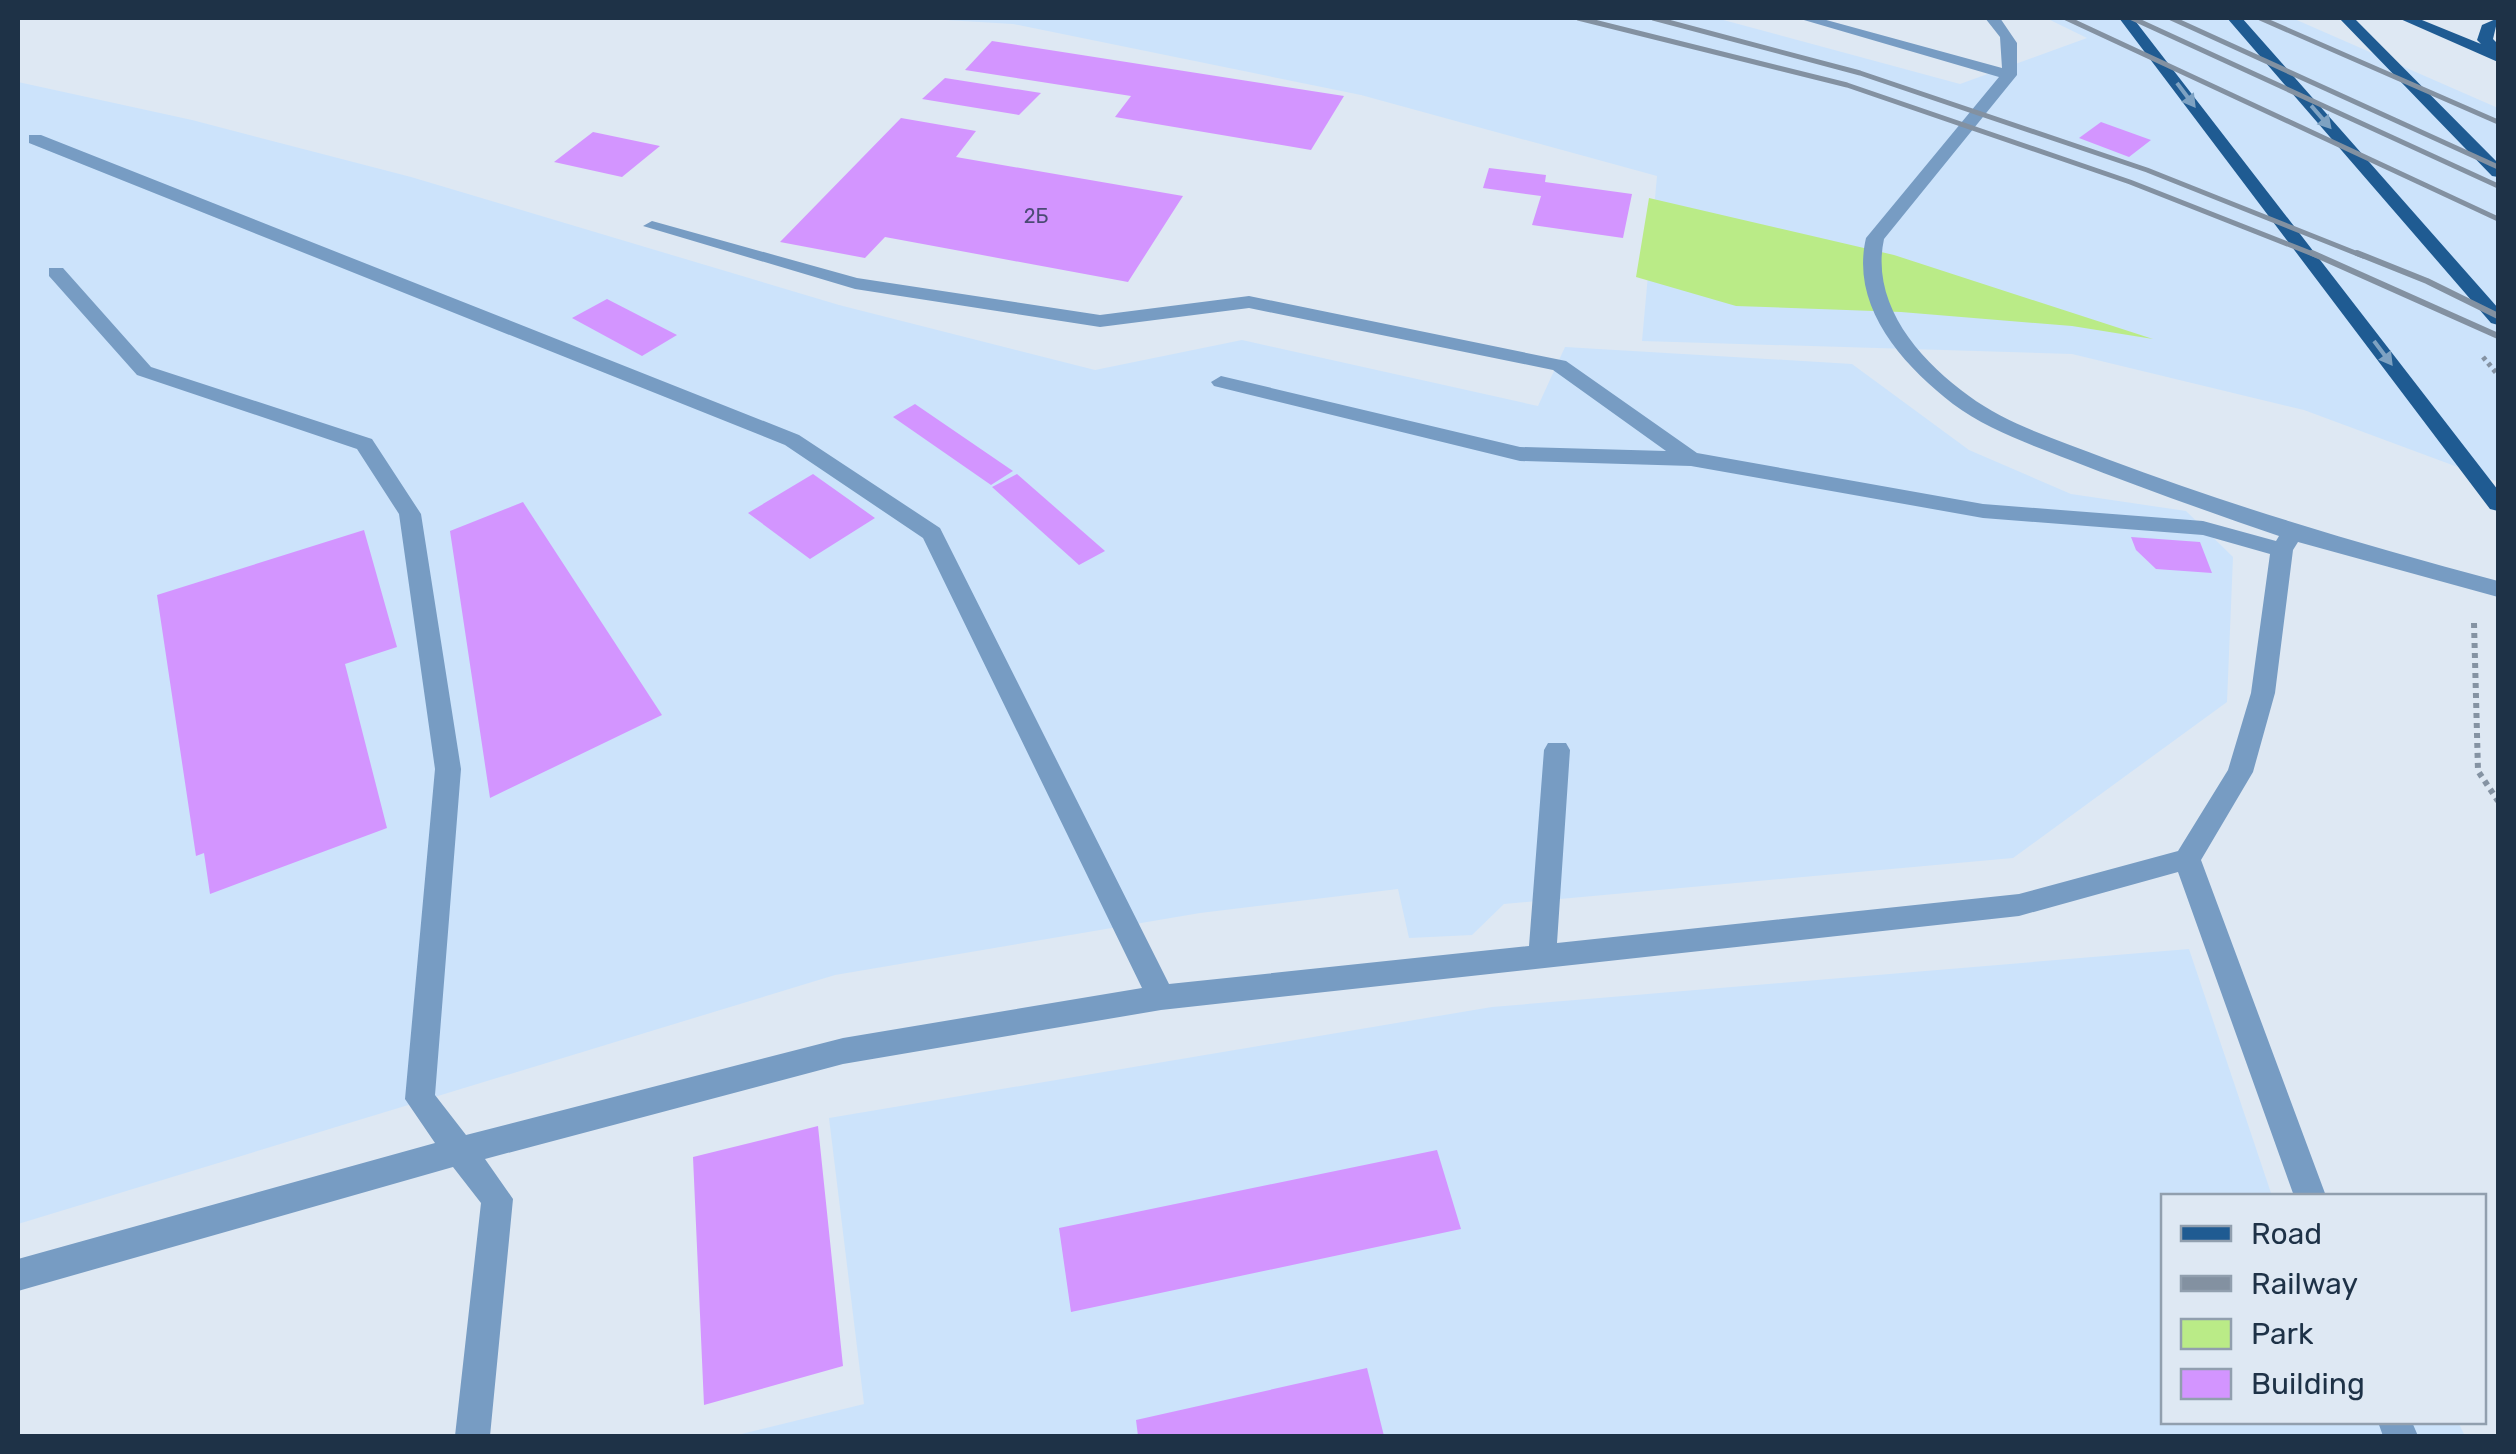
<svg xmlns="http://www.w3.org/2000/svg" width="2516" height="1454" font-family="Rubik,sans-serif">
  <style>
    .built { fill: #cce3fb }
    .green { fill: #baeb87 }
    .building { fill: #d395ff }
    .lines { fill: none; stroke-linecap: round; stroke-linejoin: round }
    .path-far1 { stroke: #8593a3; stroke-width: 5; stroke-dasharray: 4 4; stroke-linecap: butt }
    .path { stroke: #8593a3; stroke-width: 6; stroke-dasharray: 5 5; stroke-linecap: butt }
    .minor { fill: #779cc3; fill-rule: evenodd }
    .major { fill: #1f5b92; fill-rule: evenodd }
    .rail-far1 { stroke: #8391a1; stroke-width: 5 }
    .rail { stroke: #8391a1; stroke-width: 6 }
    .oneway { fill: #7ea2c2 }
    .labels { text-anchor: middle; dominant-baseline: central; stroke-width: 8; stroke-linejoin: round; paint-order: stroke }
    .number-label { font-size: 20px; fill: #4b4b75 }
  </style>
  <rect width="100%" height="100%" fill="#dee8f3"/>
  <path class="built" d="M912 18H1716L1960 84 2087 38 2046 18H2292L2498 108V482L2304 410 2072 354 1642 341 1657 176 1361 95 1013 24Z
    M18 82 192 120 411 177 839 305 1095 370 1242 340 1538 406 1565 347 1852 364 1969 450 2071 494 2186 511 2233 557 2227 702 2013 858 1504 904 1472 935 1409 938 1398 889 1200 913 835 975 18 1224Z
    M2189 949 2272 1196H2164V1422H2458L2465 1436H733L864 1404 829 1118 1492 1007Z"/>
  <path class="green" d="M1649 198 1894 255 2153 339 2072 326 1901 312 1736 306 1636 277Z"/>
  <path class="building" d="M992 41 1344 96 1311 150 1115 117 1131 96 965 70Z
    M945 78 1041 93 1019 115 922 99Z
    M901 118 976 131 956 157 1183 196 1128 282 885 237 865 258 780 242Z
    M2101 122 2151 140 2129 157 2079 138Z
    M593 132 660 146 622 177 554 162Z
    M1489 168 1546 175 1545 182 1632 194 1623 238 1532 225 1541 196 1483 188Z
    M607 299 677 335 642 356 572 318Z
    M915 404 1013 471 991 485 893 417Z
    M813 474 875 518 810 559 748 513Z
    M1017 474 1105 551 1079 565 992 487Z
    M523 502 662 715 490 798 450 531Z
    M364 530 397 647 345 664 387 828 210 894 204 853 196 856 157 595Z
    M2131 537 2200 542 2212 573 2156 569 2136 550Z
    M818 1126 843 1366 704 1405 693 1157Z
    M1437 1150 1461 1229 1071 1312 1059 1228Z
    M1367 1368 1384 1436H1138L1136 1420Z"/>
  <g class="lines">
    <path class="path-far1" d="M2483 357 2498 375"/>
    <path class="path" d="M2474 623 2478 771 2498 801"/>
    <path class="minor" d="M1797 18H1819L2002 68 2000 37 1985 18H2000L2017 43V75L1884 239C1870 304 1919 360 1969 396 2008 425 2061 441 2107 459 2237 508 2364 545 2498 581V597L2298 542 2293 550 2275 693 2253 772 2201 860 2326 1196H2294L2178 872 2019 916 1161 1010 843 1064 485 1159 513 1199 490 1436H455L481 1203 453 1167 18 1291V1259L435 1143 405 1099 435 769 399 514 357 449 137 375 49 276V268H63L151 367 372 439 421 514 461 769 435 1095 466 1135 843 1038 1142 988 923 538 785 445 29 143V135H41L799 435 940 528 1169 984 1529 946 1544 750 1548 743H1566L1570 750 1557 943 2019 894 2178 851 2228 770 2251 693 2270 554 2203 535 1983 518 1691 466 1520 461 1214 386 1211 382 1221 376 1520 447 1666 451 1553 370 1249 308 1100 327 855 289 643 226 652 221 857 278 1100 315 1249 296 1566 361 1697 453 1983 504 2203 521 2276 541 2279 536C2209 512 2139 487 2070 460 2032 445 1986 429 1953 404 1902 364 1850 307 1866 238L1999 77Z
      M2378 1422H2412L2418 1436H2383Z"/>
    <path class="major" d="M2119 18H2133L2498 490V511L2490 509Z
      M2227 18H2242L2498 308V325L2491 323Z
      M2339 18H2354L2498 163V177L2492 176Z
      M2398 18H2417L2481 44 2477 40 2482 25 2498 18 2493 39 2498 44V62Z"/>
    <path class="rail-far1" d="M1578 18 1847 85 2130 182 2318 256
      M1653 18 1860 73 2147 170 2363 256
      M2066 18 2498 219
      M2132 18 2498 186
      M2171 18 2498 167
      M2260 18 2498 122"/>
    <path class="rail" d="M2312 253 2498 336
      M2357 253 2427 281 2498 316"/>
  </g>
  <defs><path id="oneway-solid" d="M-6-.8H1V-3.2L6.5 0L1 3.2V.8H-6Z" transform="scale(2.5)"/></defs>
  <g class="oneway">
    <use href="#oneway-solid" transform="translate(2186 95) rotate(53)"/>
    <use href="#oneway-solid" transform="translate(2321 117) rotate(49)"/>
    <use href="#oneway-solid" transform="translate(2383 353) rotate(53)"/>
  </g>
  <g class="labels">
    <g class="number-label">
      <text x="1036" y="216">2Б</text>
    </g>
  </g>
  <rect width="2516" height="1454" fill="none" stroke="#1e3247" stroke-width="40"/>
  <rect x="2161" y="1194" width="325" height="230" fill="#dee8f3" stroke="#919fae" stroke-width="2.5"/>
  <rect x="2181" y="1226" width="50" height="15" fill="#1f5b92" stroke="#919fae" stroke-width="2.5"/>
  <text x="2251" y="1244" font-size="30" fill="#1e3247">Road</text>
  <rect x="2181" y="1276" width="50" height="15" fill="#8391a1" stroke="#919fae" stroke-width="2.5"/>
  <text x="2251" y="1294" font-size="30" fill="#1e3247">Railway</text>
  <rect x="2181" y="1319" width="50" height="30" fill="#baeb87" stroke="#919fae" stroke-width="2.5"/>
  <text x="2251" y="1344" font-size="30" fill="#1e3247">Park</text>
  <rect x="2181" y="1369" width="50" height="30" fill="#d395ff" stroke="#919fae" stroke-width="2.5"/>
  <text x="2251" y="1394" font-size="30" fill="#1e3247">Building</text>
</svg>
